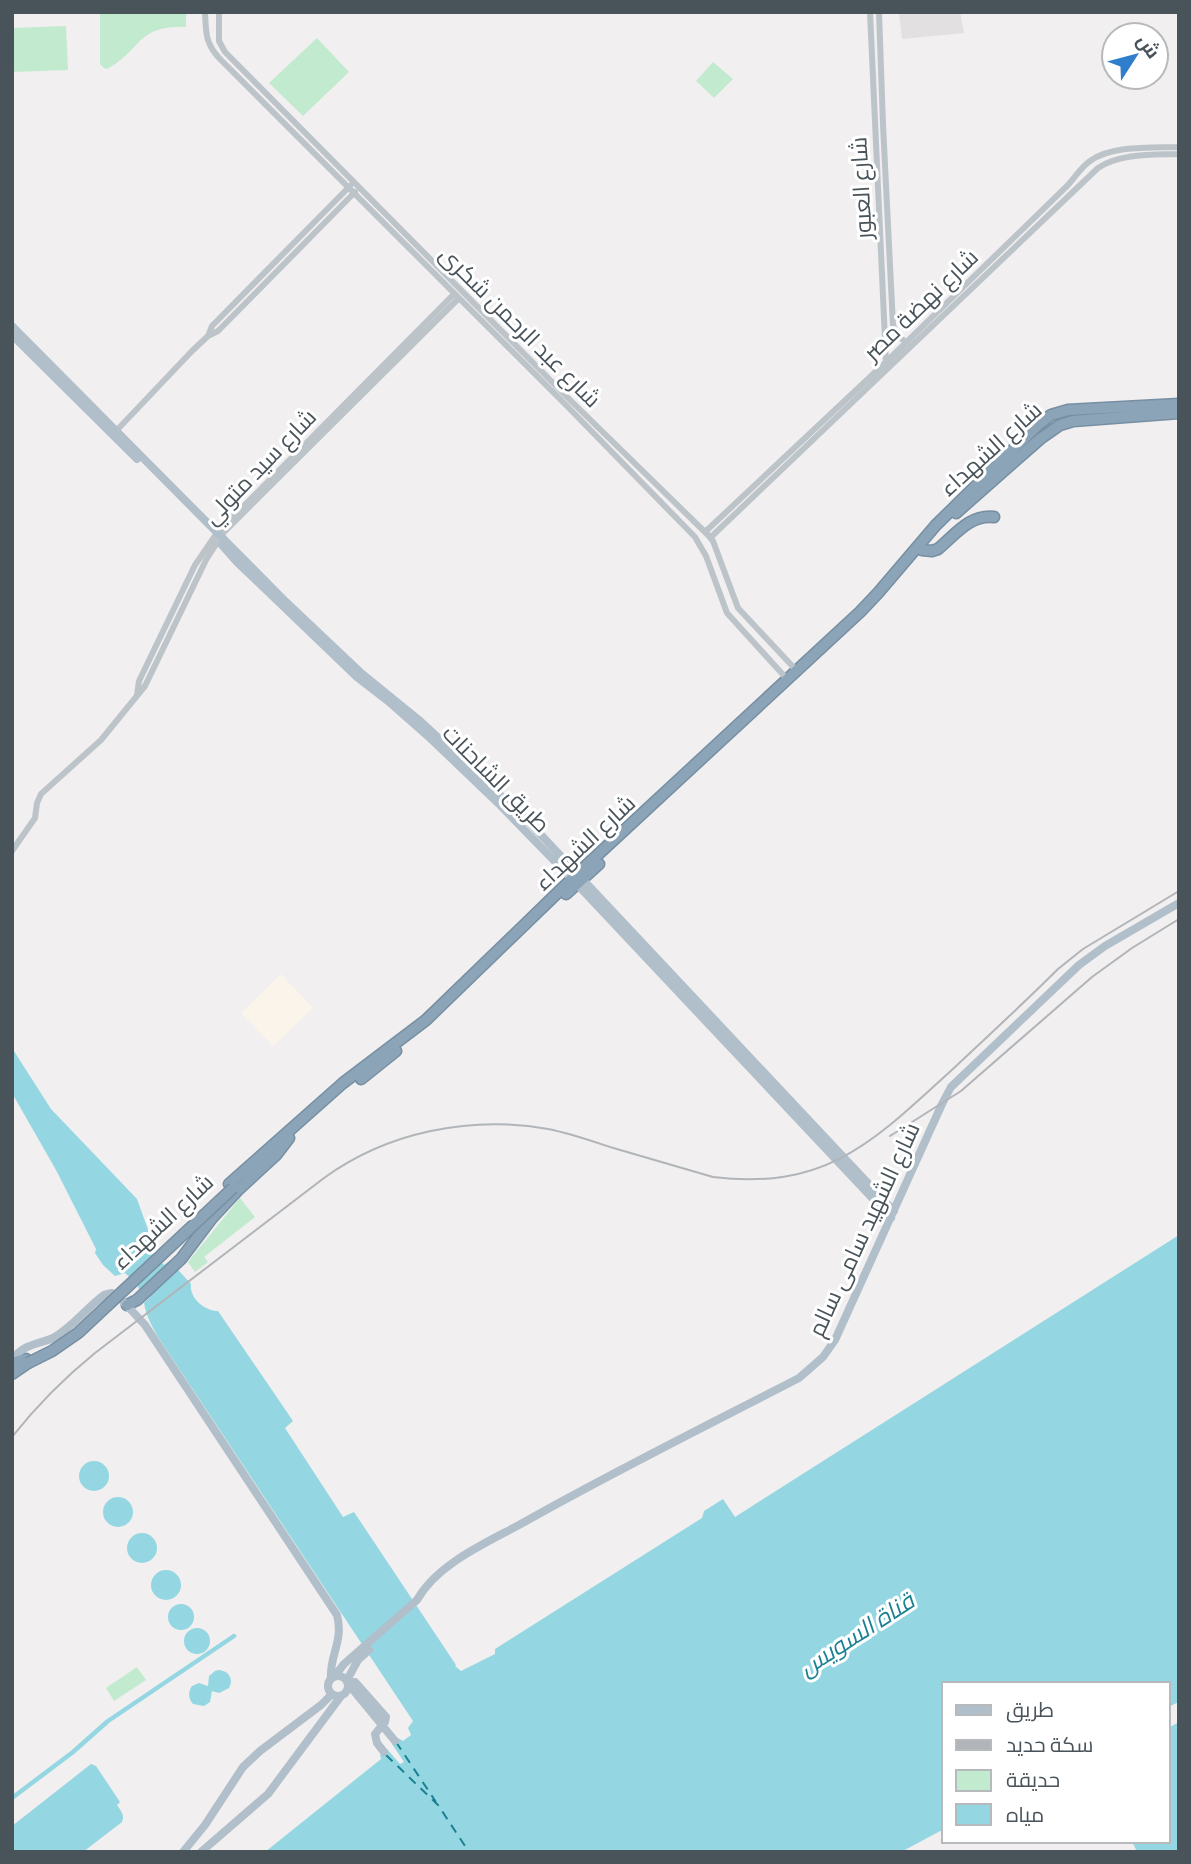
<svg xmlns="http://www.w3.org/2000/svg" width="1191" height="1864" font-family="Barlow,Cairo,sans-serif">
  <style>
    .commercial { fill: #faf4ea }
    .education { fill: #e2e0e0 }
    .green { fill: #c2eace }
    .water { fill: #94d7e2 }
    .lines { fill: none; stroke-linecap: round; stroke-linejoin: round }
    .canal { stroke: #94d7e2; stroke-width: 4.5 }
    .ferry { stroke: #1b8192; stroke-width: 2; stroke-dasharray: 9 7; stroke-linecap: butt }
    .highway-casing { stroke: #778fa3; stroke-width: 13 }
    .minor { stroke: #bcc4ca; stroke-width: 6 }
    .major { stroke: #b1bfca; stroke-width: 8 }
    .highway { stroke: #8ca4b8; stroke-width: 10 }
    .rail { stroke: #b1b4b8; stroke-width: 2 }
    .highway-bridge-casing { stroke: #778fa3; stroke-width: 13; stroke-linecap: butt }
    .highway-bridge { stroke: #8ca4b8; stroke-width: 10 }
    .labels { text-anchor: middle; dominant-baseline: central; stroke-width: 6; stroke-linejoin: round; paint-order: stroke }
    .street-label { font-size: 23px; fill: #49535a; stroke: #fff }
    .water-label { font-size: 24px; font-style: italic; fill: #1b8192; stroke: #fff }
  </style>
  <rect width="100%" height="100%" fill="#f1efef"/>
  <path class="commercial" d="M281 974 313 1008 273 1046 241 1013Z"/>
  <path class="education" d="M899 12H960L964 33 902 39Z"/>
  <path class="green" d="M100 12H187L186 16V27C136 25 143 49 107 69L104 68 100 64Z
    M66 26 68 70 12 72V28Z
    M317 38 349 72 303 116 269 83Z
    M713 62 733 79 714 98 696 81Z
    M240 1198 255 1217 204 1257 208 1262 195 1272 188 1262Z
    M137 1667 146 1680 114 1701 106 1688Z"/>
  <path class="water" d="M12 1048 51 1109 137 1199 155 1249 153 1252 164 1265 170 1261 191 1284C189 1298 205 1311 218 1311L293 1421 285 1428 343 1517 354 1512 456 1665 455 1666 461 1671 495 1654V1649L702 1518 704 1511 723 1499 735 1517 1179 1235V1702L1168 1707V1684H944V1829L901 1852H265L381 1759 380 1755 387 1749 400 1764 404 1762 392 1744 398 1738 403 1741 411 1735 408 1728 413 1721 158 1337C152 1326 146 1316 144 1303L150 1297 144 1290 140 1292 137 1284 125 1273 115 1276 103 1265 95 1253 96 1249 56 1170 12 1093Z
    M79 1476a15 15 0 1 1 30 0a15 15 0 1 1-30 0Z
    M103 1512a15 15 0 1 1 30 0a15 15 0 1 1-30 0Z
    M127 1548a15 15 0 1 1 30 0a15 15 0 1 1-30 0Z
    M151 1585a15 15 0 1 1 30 0a15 15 0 1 1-30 0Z
    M168 1617a13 13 0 1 1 26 0a13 13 0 1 1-26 0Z
    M184 1641a13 13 0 1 1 26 0a13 13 0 1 1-26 0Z
    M219 1670C229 1671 234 1679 229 1688L219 1693 212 1691 210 1702 204 1706 193 1704C188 1698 188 1692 192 1686L199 1683 208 1686 209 1676 215 1671Z
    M1179 1722V1852H1137L1132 1841H1168V1728Z
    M91 1764 96 1766 120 1802 117 1805C121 1811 125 1815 122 1822L83 1852H12V1826Z"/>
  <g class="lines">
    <path class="canal" d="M12 1798 73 1752 108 1721 234 1636"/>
    <path class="ferry" d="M396 1742 436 1802
      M386 1755 438 1805 469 1852"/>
    <g class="highway-casing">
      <path id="highway" d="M956 513 1040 439 1060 425 1073 421 1179 413
        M922 550 932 551 938 549C955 535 970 514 994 517
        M566 894 599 864
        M361 1079 396 1051
        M229 1184 343 1083 426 1020 578 873 860 612 878 593 936 525 1038 425 1051 415 1068 410 1179 404
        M127 1305 137 1300 181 1259 212 1218 238 1190 276 1155 289 1138
        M12 1363 26 1359
        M12 1374 28 1363"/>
    </g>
    <path class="minor" d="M205 12C206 33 205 43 220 59L565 404 695 537 706 556 727 613 787 679
      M219 12V41L225 52 567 397 708 535 713 541 738 608 796 670
      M870 12 886 362
      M879 12 883 125 893 325 898 337 907 342
      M208 336 212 326 350 186
      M117 430 192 351 208 336 218 331 355 192
      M705 532 886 362 1067 186C1075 178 1080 168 1090 161 1112 145 1152 148 1179 147
      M711 537 1098 168C1121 153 1152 155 1179 154
      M137 695 139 681 195 565 217 533 454 294
      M12 851 35 818 37 803 41 794 101 740 145 686 206 560 224 532 459 298"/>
    <path class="major" d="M12 326 286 602 360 672 419 720 526 819 894 1211
      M12 335 137 459
      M222 545 237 562 357 677 388 701 430 738 498 803 572 879 891 1218
      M14 1363C14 1346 40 1344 53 1338 73 1327 86 1308 104 1295L112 1293 120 1298 145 1325 337 1615C344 1641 329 1656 331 1679
      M328 1686a10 10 0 1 1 20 0a10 10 0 1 1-20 0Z
      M334 1677 344 1664 417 1600C438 1562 491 1541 528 1520 617 1470 708 1425 799 1378L823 1357 835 1340 942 1104 951 1087 1079 965 1105 946 1179 903
      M347 1680 358 1660 369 1650
      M348 1682H355L386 1717 385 1722 375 1734 377 1743 384 1752
      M349 1685 395 1741
      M183 1852 205 1825 243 1767 260 1751 321 1705 332 1694
      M201 1852 268 1794 341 1696"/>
    <use href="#highway" class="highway"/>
    <path class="rail" d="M890 1136 961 1091 1092 977 1132 948 1179 919
      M12 1437C38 1404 63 1379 95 1353L324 1178C387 1132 471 1115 548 1129 569 1133 589 1140 610 1147 644 1157 678 1167 713 1177 828 1191 875 1140 954 1068 989 1035 1024 1003 1058 969L1083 949 1179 891"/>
    <g class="highway-bridge-casing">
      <path id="highway-bridge" d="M28 1363 52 1351 78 1333 233 1188"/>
    </g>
    <use href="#highway-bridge" class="highway-bridge"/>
  </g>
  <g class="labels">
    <g class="street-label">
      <text transform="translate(860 188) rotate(-93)">شارع العبور</text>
      <text transform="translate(920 304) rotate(-44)">شارع نهضة مصر</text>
      <text transform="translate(521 326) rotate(45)">شارع عبد الرحمن شكرى</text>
      <text transform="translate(990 448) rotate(-42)">شارع الشهداء</text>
      <text transform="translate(259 466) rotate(-46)">شارع سيد متولي</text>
      <text transform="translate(497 778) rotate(45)">طريق الشاحنات</text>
      <text transform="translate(584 842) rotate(-43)">شارع الشهداء</text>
      <text transform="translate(162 1221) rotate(-43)">شارع الشهداء</text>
      <text transform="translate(863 1229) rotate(-65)">شارع الشهيد سامى سالم</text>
    </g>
    <g class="water-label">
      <text transform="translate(856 1633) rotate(-33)">قناة السويس</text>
    </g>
  </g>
  <rect width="1191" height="1864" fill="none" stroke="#49535a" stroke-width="28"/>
  <rect x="942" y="1682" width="228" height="161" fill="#ffffff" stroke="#b6babd" stroke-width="2"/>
  <rect x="956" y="1705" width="35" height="10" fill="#b1bfca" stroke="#b6babd" stroke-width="2"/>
  <text x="1006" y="1717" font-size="21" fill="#49535a">طريق</text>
  <rect x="956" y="1740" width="35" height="10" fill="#b1b4b8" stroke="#b6babd" stroke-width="2"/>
  <text x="1006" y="1752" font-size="21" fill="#49535a">سكة حديد</text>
  <rect x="956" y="1770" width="35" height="21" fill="#c2eace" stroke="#b6babd" stroke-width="2"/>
  <text x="1006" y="1787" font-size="21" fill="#49535a">حديقة</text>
  <rect x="956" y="1804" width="35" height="21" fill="#94d7e2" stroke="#b6babd" stroke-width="2"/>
  <text x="1006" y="1822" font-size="21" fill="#49535a">مياه</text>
  <g transform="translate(1135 56) rotate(54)"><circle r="33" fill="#ffffff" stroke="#b6babd" stroke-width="2"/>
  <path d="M0-5L12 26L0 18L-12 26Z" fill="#2e7ecc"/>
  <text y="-10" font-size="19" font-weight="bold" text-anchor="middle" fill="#49535a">ش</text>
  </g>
</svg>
